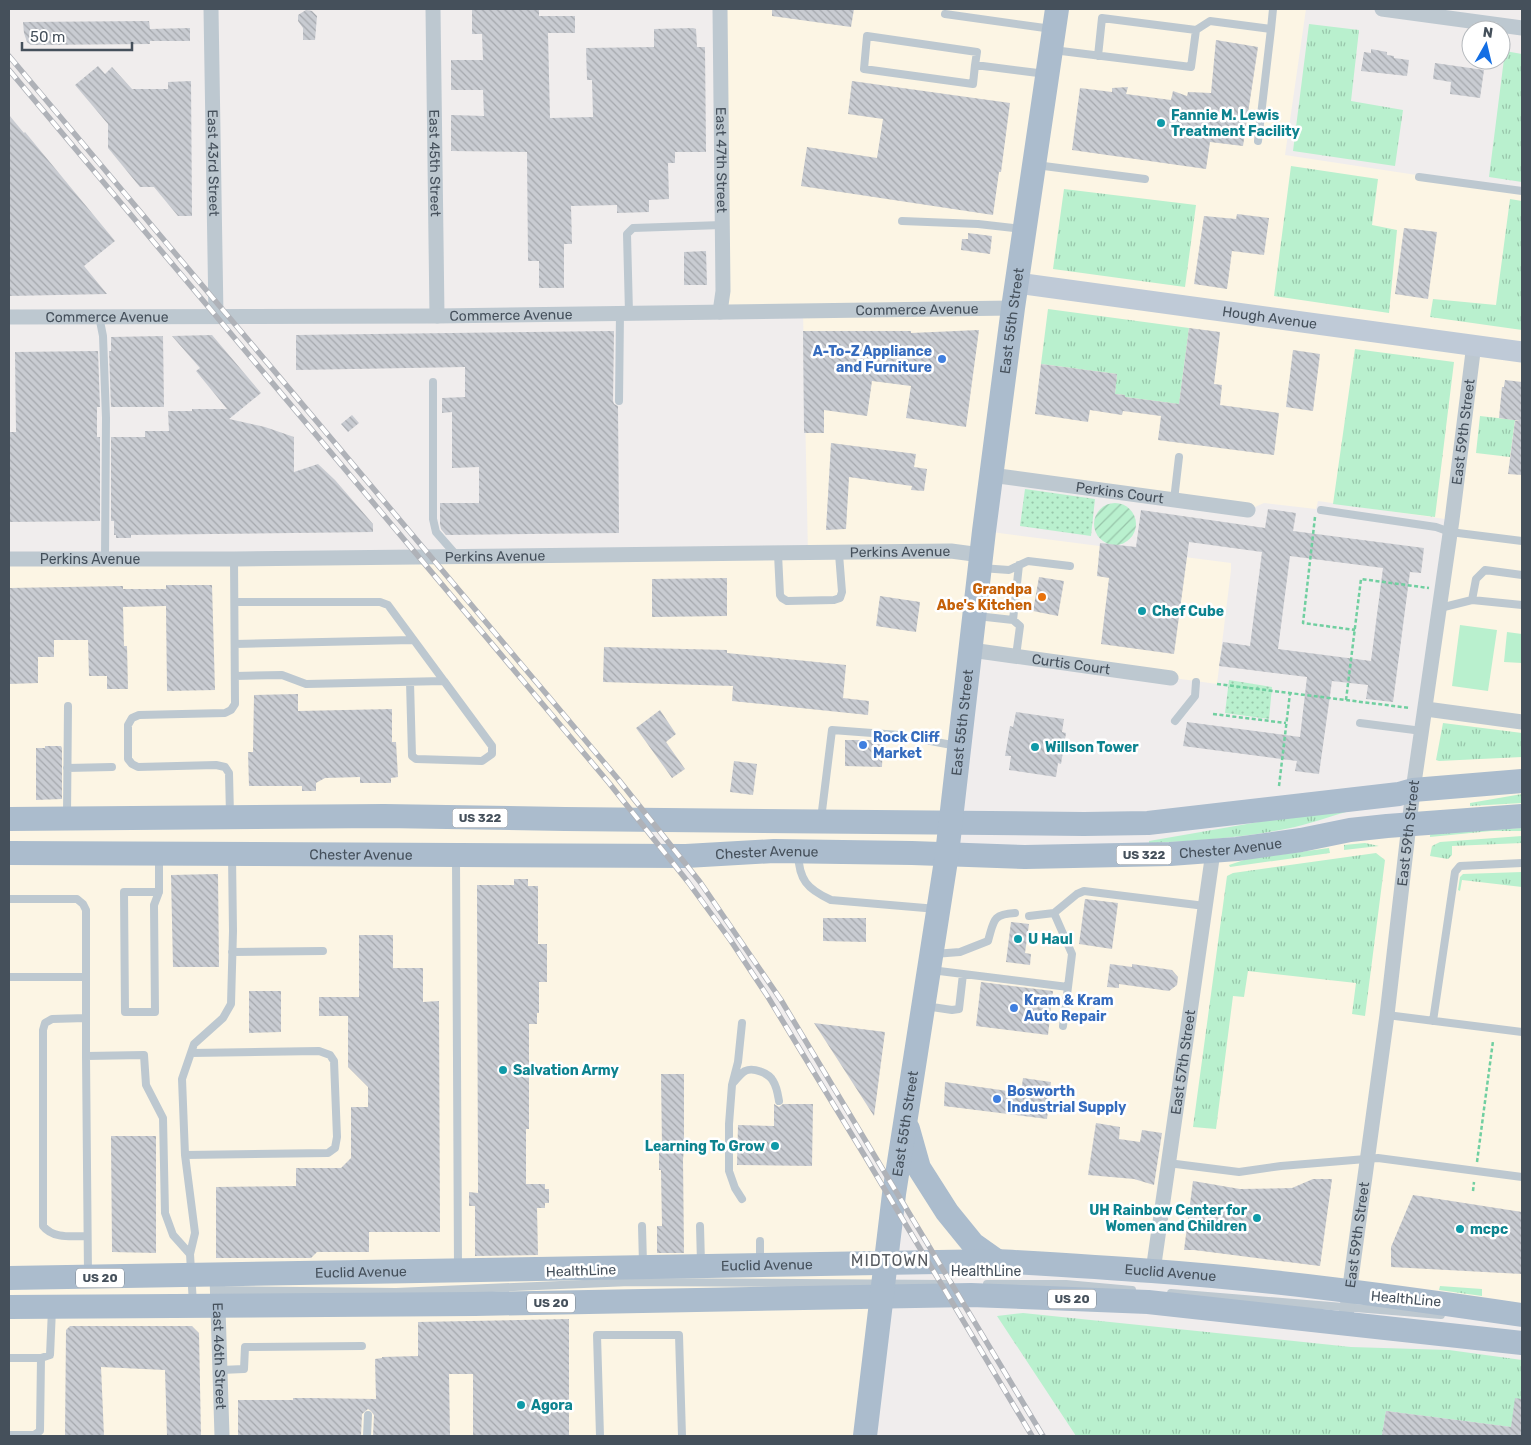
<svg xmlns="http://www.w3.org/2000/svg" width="1531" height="1445" font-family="Rubik,sans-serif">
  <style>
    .commercial { fill: #fcf5e4; fill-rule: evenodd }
    .grass { fill: url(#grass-tufts) }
    .park { fill: url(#park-dots) }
    .garden { fill: url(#garden-furrows) }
    .pitch { fill: #b9f0ce }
    .building { fill: url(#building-back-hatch); fill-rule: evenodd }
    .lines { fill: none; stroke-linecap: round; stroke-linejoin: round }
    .path { stroke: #70cfa0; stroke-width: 2.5; stroke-dasharray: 4 2.5; stroke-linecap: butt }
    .lane { stroke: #bdc8d0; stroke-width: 8 }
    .street { stroke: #bdc8d0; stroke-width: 15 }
    .secondary { stroke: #bfcad7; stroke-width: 21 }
    .primary { stroke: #abbccd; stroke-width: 24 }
    .rail-casing { stroke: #afb2b8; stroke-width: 5.5 }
    .rail { stroke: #fff; stroke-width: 4; stroke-dasharray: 11; stroke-linecap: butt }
    .culture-dot { fill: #0f9aa8; stroke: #fff; stroke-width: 2 }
    .shop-dot { fill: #3f7fe0; stroke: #fff; stroke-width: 2 }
    .food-dot { fill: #e8710a; stroke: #fff; stroke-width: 2 }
    .labels { text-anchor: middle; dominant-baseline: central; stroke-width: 5; stroke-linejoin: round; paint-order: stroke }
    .shield { fill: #fff; stroke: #7d848c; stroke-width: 1 }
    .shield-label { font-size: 12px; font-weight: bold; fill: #45505b }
    .culture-label { font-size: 14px; font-weight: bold; fill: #0d838f; stroke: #fff; text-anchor: start }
    .street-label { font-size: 14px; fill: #45505b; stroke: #fff }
    .shop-label { font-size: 14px; font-weight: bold; fill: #366cbe; stroke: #fff; text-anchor: start }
    .food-label { font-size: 14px; font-weight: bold; fill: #c56008; stroke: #fff; text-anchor: end }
    .quarter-label { font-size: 16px; letter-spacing: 1px; fill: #595d62; stroke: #fff }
  </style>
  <defs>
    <pattern id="grass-tufts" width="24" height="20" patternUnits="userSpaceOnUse" patternTransform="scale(1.25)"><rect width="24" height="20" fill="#b9f0ce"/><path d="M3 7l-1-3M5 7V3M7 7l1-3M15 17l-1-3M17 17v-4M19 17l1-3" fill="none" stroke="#98c5aa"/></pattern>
    <pattern id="park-dots" width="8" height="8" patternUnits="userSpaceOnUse" patternTransform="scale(1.25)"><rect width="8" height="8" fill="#b9f0ce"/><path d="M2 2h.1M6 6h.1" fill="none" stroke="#98c5aa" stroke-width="1.8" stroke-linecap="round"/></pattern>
    <pattern id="garden-furrows" width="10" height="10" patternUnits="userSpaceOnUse" patternTransform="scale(1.25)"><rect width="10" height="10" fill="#b9f0ce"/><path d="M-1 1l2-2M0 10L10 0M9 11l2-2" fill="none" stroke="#98c5aa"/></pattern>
    <pattern id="building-back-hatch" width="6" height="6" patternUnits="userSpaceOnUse" patternTransform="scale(1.25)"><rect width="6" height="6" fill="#c9ccd2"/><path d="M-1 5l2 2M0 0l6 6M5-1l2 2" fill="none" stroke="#a5a8ad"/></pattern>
  </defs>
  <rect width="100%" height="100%" fill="#f0eded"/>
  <path class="commercial" d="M720 9H1306L1285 155 1522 191V1315L940 1263 817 1058 739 937 700 882 679 856 615 789 688 882 731 941 768 997 866 1158 894 1194 865 1436H9V559L808 554 803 311 720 312ZM991 475 1248 510 1264 503 1316 509 1318 501 1452 520 1409 824 1025 857 948 854 971 650 1217 684 1231 570V563L984 531Z"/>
  <path class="grass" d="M1309 24 1359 30 1351 101 1403 110 1395 166 1293 151Z
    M1505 51 1522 54V182L1489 177Z
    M1291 166 1378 179 1372 225 1397 230 1389 313 1274 296Z
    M1064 189 1196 205 1185 287 1053 269Z
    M1510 199 1522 201V330L1430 317 1433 299 1496 305Z
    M1048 309 1189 328 1179 404 1125 397V395L1115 394 1117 374 1041 364Z
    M1355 349 1454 362 1435 517 1333 504Z
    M1480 416 1515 420 1510 457 1476 453Z
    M1443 723 1522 733V757L1439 761 1436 760Z
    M1522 794V803L1470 806V803Z
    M1355 810C1331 815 1309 825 1285 829 1241 838 1194 841 1149 843V841L1270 820Z
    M1522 828V831H1491L1430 837V835L1433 833Z
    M1522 836V843L1452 846V855L1448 859 1430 856 1432 846 1440 842Z
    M1365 843 1379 846 1344 850V845Z
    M1329 848 1330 853 1230 867 1229 865 1247 859Z
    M1376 853 1385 860 1365 1016 1352 1014 1356 983 1248 971 1244 997 1233 996 1216 1129 1193 1127 1227 876 1233 873Z
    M1522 872V887L1462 880 1460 891 1458 890 1460 877 1463 874Z
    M1440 1286 1482 1289V1296L1439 1290Z
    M1023 1313 1351 1347 1449 1350 1522 1360V1405H1519L1511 1427 1386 1411 1382 1436H1076L997 1316Z"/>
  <path class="park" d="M1025 489 1095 499 1091 536 1020 526Z
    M1229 680 1272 687 1269 719 1225 713Z"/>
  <path class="garden" d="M1094 524a21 21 0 1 1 42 0a21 21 0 1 1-42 0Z"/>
  <path class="pitch" d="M1460 625 1497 630 1488 691 1452 686Z
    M1507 632 1522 634V663L1504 662Z"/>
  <path class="building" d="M472 9H539V16H575V33H548L550 118 593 117 592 80H587L586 48 654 47V29L693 28 696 29 697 47H705L706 152H675V163H668L669 199 649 200V212L617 213V205L571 206 572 244H564V288H539V261H528L527 152 451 151V115L484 116 483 90H451V60H483L482 34H472Z
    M772 9H854L851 27 772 16Z
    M306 10 312 11 317 16 315 40H303V28L298 21V15Z
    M149 21 150 29 190 28V41H150V44L31 45 27 42 24 33 23 22Z
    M1216 40 1258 47 1243 146 1210 142 1206 169 1072 150 1080 88 1112 92V88L1128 87 1126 94 1171 100 1173 91 1187 96 1188 92 1211 93Z
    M1371 49 1387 52V55L1394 56V58L1409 60 1407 76 1361 71 1364 52 1371 53Z
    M1435 63 1484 70 1480 98 1450 94 1451 82 1433 79Z
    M98 66 105 74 112 67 132 89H168V82L191 81 192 216H178L154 187H140L108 148V124L75 85Z
    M852 81 1010 103 1001 172H999L993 215 801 186 807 147 877 158 883 119 848 114Z
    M9 115 24 133 25 132 115 241 84 266 107 294 9 296Z
    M1237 214 1269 218 1264 255 1232 251 1227 289 1194 284 1204 216 1236 219Z
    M1404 228 1437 232 1428 299 1395 294Z
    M968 233 992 236 990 254 961 250 962 239H968Z
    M706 251 707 285H684V252Z
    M1189 328 1220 332 1214 384 1222 385 1220 405 1279 413 1274 455 1158 440 1161 416 1123 411 1122 415 1090 410 1088 422 1035 414 1041 364 1117 374 1115 394 1125 395V397L1179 404Z
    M979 330 966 427 906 418 911 386 872 381 867 416 824 410V433H804L803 331H911V333Z
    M614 331 613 401 614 404 618 406 619 533 446 535 441 529 440 524V503H479V467L452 468V412L442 413V398L465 397V367L296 370V335Z
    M212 335 261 393 229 419 265 427 294 437V472L318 464 335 480 373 524V532L131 535V538H116V535H114V521H111V437H145V431H169L168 411H192V409H227L196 371 200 368 172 336Z
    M163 336 164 407H111L109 351H111V337Z
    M1293 350 1320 354 1313 411 1286 407Z
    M98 351 100 407H97V437H100V521L9 522V432H16L15 352Z
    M1505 380 1522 382V475L1508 474 1515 421H1520L1499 418 1502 387H1504Z
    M352 415 359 423 348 432 341 424Z
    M831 443 916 454 914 467 927 469 924 491 911 490 912 486 849 477 846 529 826 530Z
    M1268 509 1296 513 1293 531 1424 548 1421 573 1410 572 1393 702 1366 699 1368 685 1332 681 1319 774 1295 771 1297 761 1183 746 1187 722 1300 737 1307 677 1219 666 1223 642 1250 646 1262 552 1189 542 1174 654 1101 644 1109 578 1097 576 1100 543 1136 547 1141 510 1265 528ZM1290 556 1383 568 1371 661 1278 649Z
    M1039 577 1064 581 1058 616 1033 611Z
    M727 578V616L652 617V579Z
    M166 585H212L215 690 167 691 166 606 123 607 124 646H127L128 689H107V676H89L88 640H54V657H38V683L9 684V588L123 586V589H166Z
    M880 596 920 602 916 632 876 626Z
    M604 647 727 650V653L846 665 843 698 869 701 868 715 732 701 733 686 603 682Z
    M298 694V711L392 709V742H396L398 777 391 778V783H360V777L325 778 316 783V791H302V786H249L248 752H253L254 695Z
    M660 710 676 734 666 742 685 769 672 778 636 728Z
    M1016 712 1064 719 1062 732 1066 733 1061 764 1058 763 1056 777 1009 770 1011 756H1005L1010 726 1013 727Z
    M845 740H883L882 767 845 766Z
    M45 746H61L62 748V799L36 800V748H45Z
    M734 761 757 764 753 795 730 792Z
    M218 874 219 967H173L171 875Z
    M514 879H528V886H538V944H547V982H539V1013H537V1024H529V1129H526V1184H545V1189H549V1203H545V1208H537L538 1255 475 1256V1206H469V1192L478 1193 477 885H514Z
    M1085 899 1118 903 1112 949 1079 944Z
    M823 918H866V942L823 941Z
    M1011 922 1029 924 1025 953 1031 954 1030 965 1006 962Z
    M359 935H393V968H423V1002L439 1001 440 1232H369V1252H317L311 1258H216V1187L296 1186V1168H341L351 1158V1107H368V1087L348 1067V1016H319V997H359Z
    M1110 964 1132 967V964L1172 970 1178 977 1177 985 1169 991 1119 984V988L1107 987Z
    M981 982 1053 991 1048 1035 976 1026Z
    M249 991H281V1032L249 1033Z
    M814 1023 885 1032 874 1116Z
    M661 1074H684V1138H690V1150H684L683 1159 684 1253H657V1226H662L661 1170H659V1149H662Z
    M1023 1078 1051 1082 1047 1119 944 1106 945 1082 1021 1093Z
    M774 1104 779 1107 783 1104H813L812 1166 737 1165 738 1125 774 1126Z
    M1096 1123 1120 1127 1119 1139 1140 1142 1142 1130 1162 1133 1154 1185 1134 1179 1088 1175Z
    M111 1136H156V1253L112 1252Z
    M1313 1179H1332L1320 1266 1194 1250H1184L1193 1181 1240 1189 1292 1188Z
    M1413 1195 1522 1212V1274L1391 1267V1247Z
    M569 1319V1436H473V1374H449L450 1436H373L374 1415 371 1411 368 1409 362 1414 361 1436H238V1400H293V1398H311L376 1399 375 1359 382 1358V1357L418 1356V1322Z
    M70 1326H192L199 1333 201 1436H167L165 1370 101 1367 104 1436H65L66 1330Z
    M1515 1398 1522 1399V1436H1382L1386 1411 1511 1427Z"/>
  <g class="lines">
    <path class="path" d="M1315 517 1303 623 1355 630
      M1217 684 1410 708
      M1346 700 1361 579 1429 588
      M1213 714 1286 723
      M1279 786 1290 693
      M1477 1162 1493 1041
      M1473 1191 1474 1182"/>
    <path class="lane" d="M945 14 1052 29
      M1271 29 1273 9
      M1196 30 1210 21 1271 29 1258 141
      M1053 50 1191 67 1196 30 1102 18 1098 56
      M975 65 973 84 864 69 867 36 977 52 975 65 1046 74
      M1036 165 1145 179
      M1419 177 1522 191
      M902 221 978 224 1023 229
      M629 313 627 234 633 228 722 225
      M99 316 103 336 106 418 105 558
      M433 382V519L436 532 457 556
      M619 401 620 313
      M1174 500 1179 457
      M1321 510 1436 527 1450 532 1522 541
      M778 554 780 595 782 598 787 601 834 600 840 598 842 592 839 554
      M981 568 1009 570 1028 561 1070 566
      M1522 575 1485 570 1476 579 1472 600 1522 605
      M235 602H380L388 605 444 681
      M1440 608 1472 600
      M977 616 1013 620 1019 565
      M1013 620 1020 626 1016 656
      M235 644 413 640
      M235 676 282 675 306 684 444 681 492 746V754L482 761 416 759 412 756 410 682
      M1175 721 1195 696 1196 682
      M1360 723 1422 731
      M67 768 112 767
      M230 815 229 773 225 767 216 765 138 767 132 764 128 759V725L132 718 139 715 225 713 231 710 235 704 234 559
      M67 816 68 706
      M821 819 832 730 899 735 957 746
      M798 853C799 880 807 889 831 900L937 909
      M159 856V892L154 905 155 1012H125L124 892H159
      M456 859 458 1267
      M9 899H77L83 904 86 910V977H9
      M1054 913 1072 954 1068 987
      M1029 916 1054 913 1077 894 1084 891 1205 906
      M232 952 323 951
      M934 954 960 952 988 941C994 921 992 914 1015 913
      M931 970 1068 987 1063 1026
      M86 977V1056
      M925 1006 952 1010 959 1009 963 974
      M1387 1015 1522 1032
      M86 1018 52 1019 45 1023 43 1030V1226C53 1239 72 1236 87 1236
      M1433 1021 1455 872 1460 866 1522 863
      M742 1023 738 1062 732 1085 729 1124V1171L735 1188 742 1199
      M733 1083C737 1079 740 1074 745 1071 753 1067 769 1073 773 1081 777 1087 778 1095 779 1101
      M185 1155 328 1153 335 1148 337 1137 334 1061 330 1055 319 1051 191 1053
      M1168 1163 1239 1172 1281 1166 1378 1158 1522 1177
      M642 1226 643 1264
      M700 1226 701 1263
      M190 1254 195 1233 185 1155 182 1079 194 1044 223 1018 231 1004 233 931 232 856
      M760 1262V1241
      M88 1275 86 1056 144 1055 146 1085 163 1118 165 1213 173 1235 190 1254 193 1304
      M987 1284H1066L1132 1290
      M217 1290 396 1292 630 1282 950 1284
      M1171 1293 1441 1315
      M9 1358H41L50 1355 52 1309
      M221 1370 244 1369 245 1347 362 1346
      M9 1435H34L40 1431 41 1358
      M367 1436 368 1415
      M600 1436 597 1335H679L682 1436"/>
    <g class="street">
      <path id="s1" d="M211 9 216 316"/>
      <path id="s2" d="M433 9 437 316"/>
      <path id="s3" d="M720 9 723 291 720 312"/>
      <path d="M1382 9 1522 28"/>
      <path id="s4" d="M9 317 437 316 1013 308"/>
      <path id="s5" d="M991 475 1248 510"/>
      <path id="s6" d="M9 559H234L951 551 981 555"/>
      <path id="s7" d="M971 650 1171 678"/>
      <path d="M1426 709 1522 722"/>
      <path id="s8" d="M1153 1271 1213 852"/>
      <path id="s9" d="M217 1276 222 1436"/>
      <path id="s10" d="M1345 1323 1387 1015 1413 790 1452 520 1474 344"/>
    </g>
    <path class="secondary" id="s11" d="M1017 283 1522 352"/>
    <g class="primary">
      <path d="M9 819 384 816 565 819 1084 824 1148 823 1399 794 1413 790 1522 781"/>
      <path id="s12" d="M9 853 686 856 774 851 912 853 1025 857 1170 854 1237 849 1301 840 1350 830 1387 826 1522 816"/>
      <path d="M908 1129 919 1168 947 1212 973 1244 997 1261"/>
      <path id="s13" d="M9 1278 997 1261C1048 1264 1100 1267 1152 1271 1276 1280 1399 1297 1522 1315"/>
      <path d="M9 1307 475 1304 971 1295 1148 1302 1522 1343"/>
      <path id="s14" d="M865 1436 894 1194 947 854 984 531 1013 308 1057 9"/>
    </g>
    <g class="rail-casing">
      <path id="rail" d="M9 56 618 779 700 882 781 1000 1043 1436
        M9 70 609 783 688 882 731 941 768 997 866 1158 1032 1436"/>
    </g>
    <use href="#rail" class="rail"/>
  </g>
  <g class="culture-dot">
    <circle cx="1161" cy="123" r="5"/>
    <circle cx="1142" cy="611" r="5"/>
    <circle cx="1035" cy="747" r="5"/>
    <circle cx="1018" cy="939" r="5"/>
    <circle cx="503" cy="1070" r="5"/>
    <circle cx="775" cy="1146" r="5"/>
    <circle cx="1257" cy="1218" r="5"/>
    <circle cx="1460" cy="1229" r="5"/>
    <circle cx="521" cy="1405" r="5"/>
  </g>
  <g class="shop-dot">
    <circle cx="942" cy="359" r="5"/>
    <circle cx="863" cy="745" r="5"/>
    <circle cx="1014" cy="1008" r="5"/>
    <circle cx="997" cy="1099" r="5"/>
  </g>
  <circle class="food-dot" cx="1042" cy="597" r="5"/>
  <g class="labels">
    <g class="shield">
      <rect x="452.5" y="808.5" width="55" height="19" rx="4"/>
      <rect x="1116.5" y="845.5" width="55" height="19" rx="4"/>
      <rect x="76" y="1268.5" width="48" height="19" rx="4"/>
      <rect x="1048" y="1289.5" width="48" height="19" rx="4"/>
      <rect x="527" y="1293.5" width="48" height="19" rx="4"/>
    </g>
    <g class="shield-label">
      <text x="480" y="818">US 322</text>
      <text x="1144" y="855">US 322</text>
      <text x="100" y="1278">US 20</text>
      <text x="1072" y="1299">US 20</text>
      <text x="551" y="1303">US 20</text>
    </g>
    <g class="culture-label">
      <text x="1171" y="115">Fannie M. Lewis<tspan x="1171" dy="16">Treatment Facility</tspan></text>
      <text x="1152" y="611">Chef Cube</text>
      <text x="1045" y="747">Willson Tower</text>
      <text x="1028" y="939">U Haul</text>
      <text x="513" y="1070">Salvation Army</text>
      <text x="765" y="1146" text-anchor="end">Learning To Grow</text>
      <text x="1247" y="1210" text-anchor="end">UH Rainbow Center for<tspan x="1247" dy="16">Women and Children</tspan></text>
      <text x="1470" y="1229">mcpc</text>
      <text x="531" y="1405">Agora</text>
    </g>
    <g class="street-label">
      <text stroke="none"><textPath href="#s3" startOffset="151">East 47th Street</textPath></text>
      <text stroke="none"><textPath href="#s1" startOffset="154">East 43rd Street</textPath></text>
      <text stroke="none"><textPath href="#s2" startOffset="154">East 45th Street</textPath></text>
      <text stroke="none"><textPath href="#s4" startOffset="908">Commerce Avenue</textPath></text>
      <text stroke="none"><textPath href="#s4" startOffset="502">Commerce Avenue</textPath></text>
      <text stroke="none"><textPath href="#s4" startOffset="98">Commerce Avenue</textPath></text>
      <text stroke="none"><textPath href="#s11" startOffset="255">Hough Avenue</textPath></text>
      <text stroke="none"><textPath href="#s14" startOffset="1125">East 55th Street</textPath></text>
      <text stroke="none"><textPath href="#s10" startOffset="899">East 59th Street</textPath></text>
      <text stroke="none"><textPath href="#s5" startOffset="130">Perkins Court</textPath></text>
      <text stroke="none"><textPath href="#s6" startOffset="891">Perkins Avenue</textPath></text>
      <text stroke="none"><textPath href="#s6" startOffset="486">Perkins Avenue</textPath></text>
      <text stroke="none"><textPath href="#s6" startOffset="81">Perkins Avenue</textPath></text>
      <text stroke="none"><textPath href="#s7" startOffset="101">Curtis Court</textPath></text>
      <text stroke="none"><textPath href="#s14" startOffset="720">East 55th Street</textPath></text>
      <text stroke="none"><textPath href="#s10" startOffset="494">East 59th Street</textPath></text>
      <text stroke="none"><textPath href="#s12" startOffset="1222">Chester Avenue</textPath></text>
      <text stroke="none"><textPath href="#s12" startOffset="758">Chester Avenue</textPath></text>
      <text stroke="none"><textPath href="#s12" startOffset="352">Chester Avenue</textPath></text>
      <text stroke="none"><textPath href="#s8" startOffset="211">East 57th Street</textPath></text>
      <text stroke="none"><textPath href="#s14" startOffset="315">East 55th Street</textPath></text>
      <text stroke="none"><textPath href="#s10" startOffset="89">East 59th Street</textPath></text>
      <text stroke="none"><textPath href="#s13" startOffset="758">Euclid Avenue</textPath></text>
      <text transform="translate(581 1271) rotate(-2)">HealthLine</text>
      <text x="986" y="1271">HealthLine</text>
      <text stroke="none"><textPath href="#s13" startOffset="352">Euclid Avenue</textPath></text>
      <text stroke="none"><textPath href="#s13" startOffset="1162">Euclid Avenue</textPath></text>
      <text transform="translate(1406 1299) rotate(5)">HealthLine</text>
      <text stroke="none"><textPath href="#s9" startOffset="80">East 46th Street</textPath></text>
    </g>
    <g class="shop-label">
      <text x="932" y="351" text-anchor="end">A-To-Z Appliance<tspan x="932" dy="16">and Furniture</tspan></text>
      <text x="873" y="737">Rock Cliff<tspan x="873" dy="16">Market</tspan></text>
      <text x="1024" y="1000">Kram &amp; Kram<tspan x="1024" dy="16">Auto Repair</tspan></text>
      <text x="1007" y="1091">Bosworth<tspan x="1007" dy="16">Industrial Supply</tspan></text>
    </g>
    <g class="food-label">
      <text x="1032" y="589">Grandpa<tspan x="1032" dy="16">Abe's Kitchen</tspan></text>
    </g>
    <g class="quarter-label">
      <text x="890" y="1260">MIDTOWN</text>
    </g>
  </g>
  <rect width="1531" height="1445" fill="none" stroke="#45505b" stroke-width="20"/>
  <g transform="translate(1486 45) rotate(8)"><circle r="24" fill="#ffffff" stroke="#b5b9bd"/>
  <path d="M0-4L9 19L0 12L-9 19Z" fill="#136ee4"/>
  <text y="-8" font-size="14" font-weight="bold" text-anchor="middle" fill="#45505b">N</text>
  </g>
  <path d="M22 42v8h110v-8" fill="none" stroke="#45505b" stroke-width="2.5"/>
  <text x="30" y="42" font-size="15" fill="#45505b" stroke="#ffffff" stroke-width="4" paint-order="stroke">50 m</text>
</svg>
